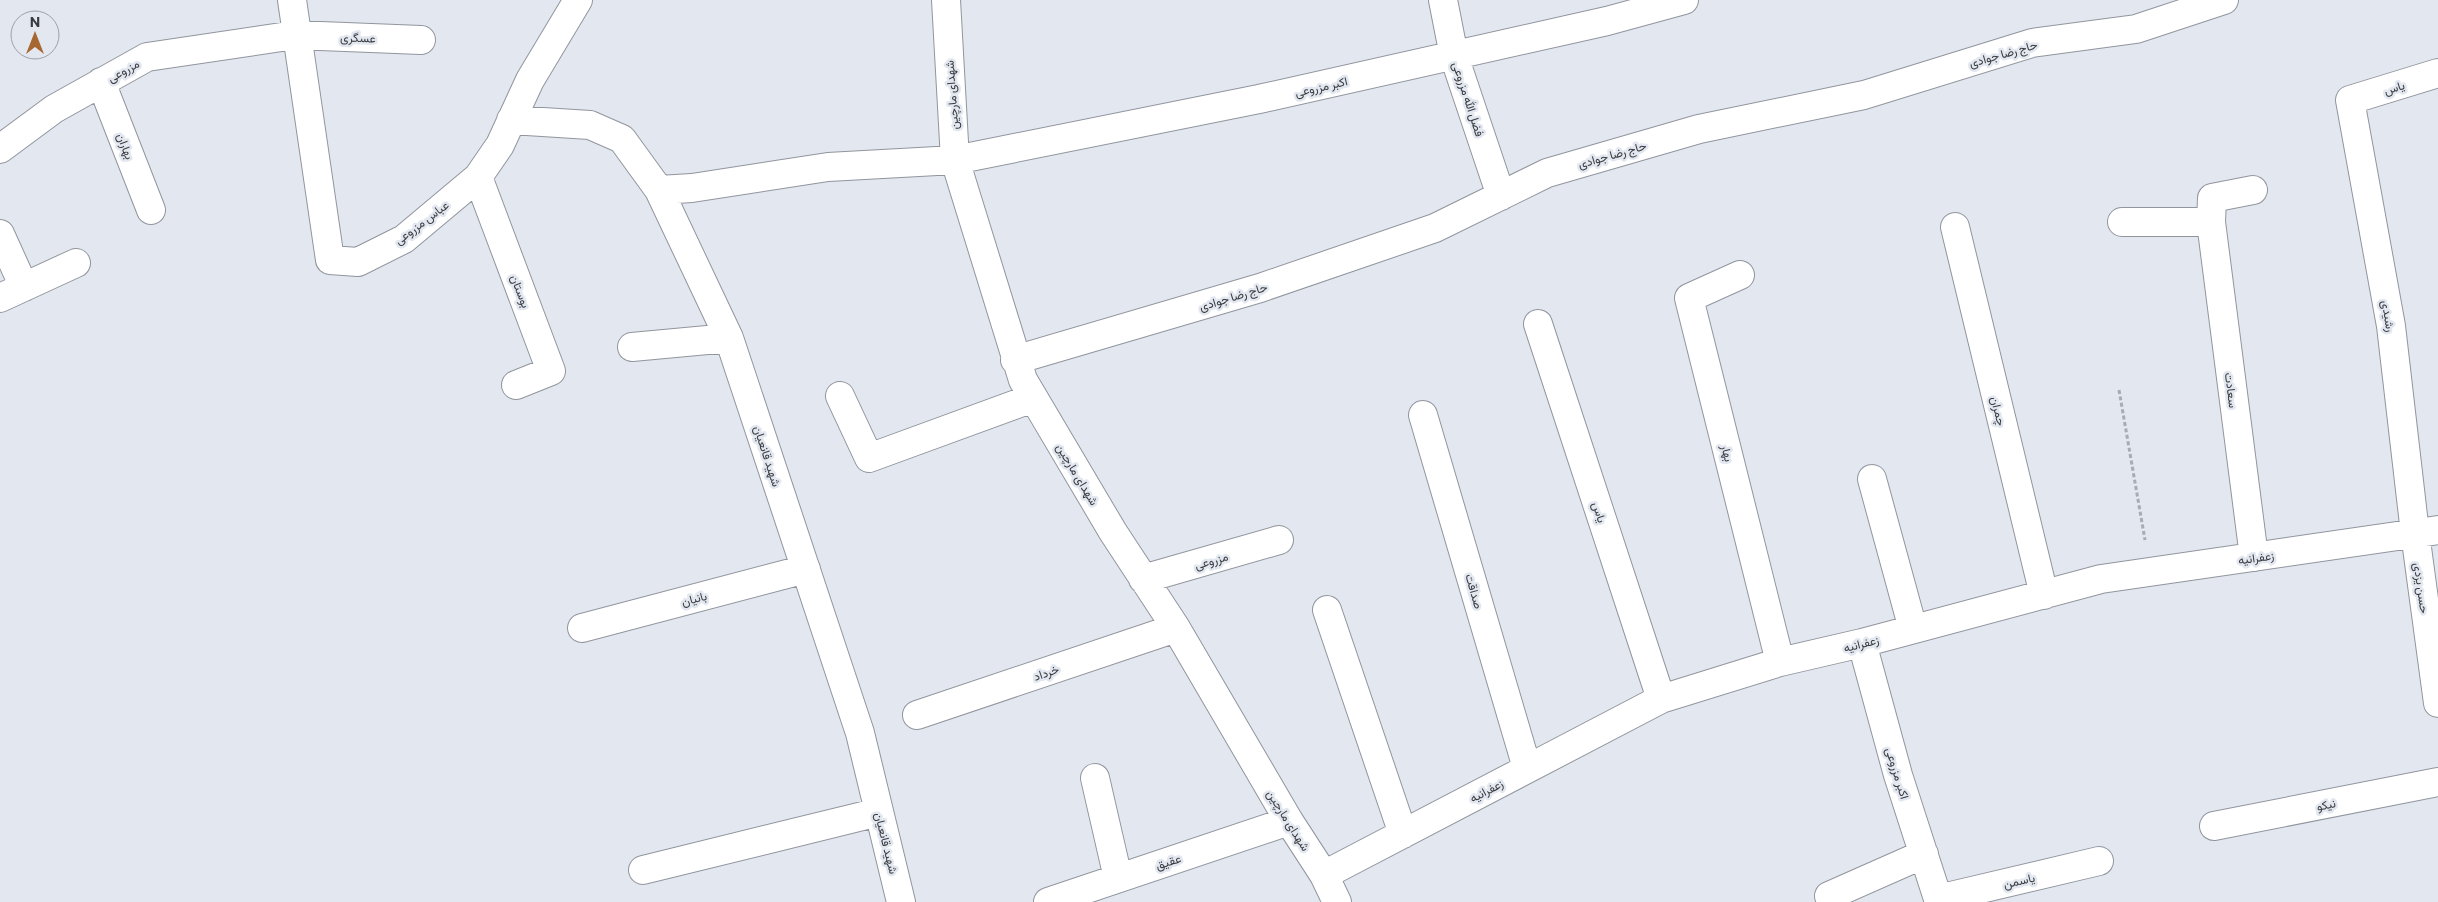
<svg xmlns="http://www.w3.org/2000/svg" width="2438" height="902" font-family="Commissioner,Vazirmatn,sans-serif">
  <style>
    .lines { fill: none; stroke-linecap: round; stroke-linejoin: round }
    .minor-casing { stroke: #91959e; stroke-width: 30 }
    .path { stroke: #a7abb3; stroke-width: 3; stroke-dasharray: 4 2.5; stroke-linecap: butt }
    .minor { stroke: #fff; stroke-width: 28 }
    .labels { text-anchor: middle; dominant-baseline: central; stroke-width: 5; stroke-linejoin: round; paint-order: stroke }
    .street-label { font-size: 12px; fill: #393b3f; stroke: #e2e7f0 }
  </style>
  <rect width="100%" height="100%" fill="#e2e7f0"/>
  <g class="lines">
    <g class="minor-casing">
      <path id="minor" d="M292 0 330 260 358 262 404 239 478 177 500 145 530 80 578 0
        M946 0 955 160 1023 380 1113 532 1176 628 1289 821 1324 875 1337 902
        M1443 0 1454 56 1501 196
        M2438 73 2350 100 2391 326 2415 533 2438 703
        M101 82 151 210
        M511 120 590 125 622 139 659 190 729 338 860 733 901 902
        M0 149 54 109 147 57 295 35 421 40
        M478 177 551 371 516 385
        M659 190 692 188 828 167 955 160 1259 99 1607 21 1684 0
        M2122 222H2211L2212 198 2253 190
        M2211 222 2254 557
        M1955 227 2044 595
        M0 234 24 287
        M1740 275 1689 298 1780 662
        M0 298 76 263
        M1538 324 1661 699
        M632 347 729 338
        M1015 360 1260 288 1435 228 1547 173 1699 129 1864 95 2032 43 2136 29 2224 0
        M840 396 869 458 1033 398
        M1423 415 1527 768
        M1872 479 1913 629
        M1143 579 1279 540
        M1327 610 1403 834
        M582 628 806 569
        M1862 643 1898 775 1939 902
        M917 715 1176 628
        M1095 778 1118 878
        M2214 826 2438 782
        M643 870 879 812
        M1324 875 1661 699 1780 662 1862 643 2101 579 2438 530
        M1829 896 1924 854
        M1938 899 2099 861
        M1048 902 1289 821"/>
    </g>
    <path class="path" d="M2119 390 2145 540"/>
    <use href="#minor" class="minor"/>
  </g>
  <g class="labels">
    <g class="street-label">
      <text transform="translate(358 37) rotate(2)">عسگری</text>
      <text transform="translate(2003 53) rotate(-16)">حاج رضا جوادی</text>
      <text transform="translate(123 70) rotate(-29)">مزروعی</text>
      <text transform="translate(1321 86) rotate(-13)">اکبر مزروعی</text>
      <text transform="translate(2394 87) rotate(-18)">یاس</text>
      <text transform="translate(951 95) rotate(-94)">شهدای مارچین</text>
      <text transform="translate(1469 99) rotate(72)">فضل الله مزروعی</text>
      <text transform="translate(126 146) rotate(69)">بهاران</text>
      <text transform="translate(1612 154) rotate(-16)">حاج رضا جوادی</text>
      <text transform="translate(421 222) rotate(-37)">عباس مزروعی</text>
      <text transform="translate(521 291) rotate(69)">بوستان</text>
      <text transform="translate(1233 296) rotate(-17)">حاج رضا جوادی</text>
      <text transform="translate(2389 316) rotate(81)">رشیدی</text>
      <text transform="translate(2232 390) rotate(83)">سعادت</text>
      <text transform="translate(1999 411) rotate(76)">چمران</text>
      <text transform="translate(1728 453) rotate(76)">بهار</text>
      <text transform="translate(768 456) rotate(72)">شهید قانعیان</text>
      <text transform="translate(1078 474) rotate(59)">شهدای مارچین</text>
      <text transform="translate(1600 512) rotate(72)">یاس</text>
      <text transform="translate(2256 557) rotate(-8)">زعفرانیه</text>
      <text transform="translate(1211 560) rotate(-16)">مزروعی</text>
      <text transform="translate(2422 588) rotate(82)">حسن یزدی</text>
      <text transform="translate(1475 591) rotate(74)">صداقت</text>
      <text transform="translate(694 598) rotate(-15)">بانیان</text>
      <text transform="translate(1861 643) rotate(-14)">زعفرانیه</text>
      <text transform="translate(1046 672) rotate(-19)">خرداد</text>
      <text transform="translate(1898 773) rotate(73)">اکبر مزروعی</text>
      <text transform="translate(1486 790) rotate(-28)">زعفرانیه</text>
      <text transform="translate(2326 804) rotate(-11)">نیکو</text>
      <text transform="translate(1289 820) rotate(58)">شهدای مارچین</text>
      <text transform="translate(887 843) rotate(76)">شهید قانعیان</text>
      <text transform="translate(1168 861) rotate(-18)">عقیق</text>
      <text transform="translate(2019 880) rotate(-13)">یاسمن</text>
    </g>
  </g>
  <g transform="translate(35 35)"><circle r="24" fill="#e2e7f0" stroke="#9ea2a9"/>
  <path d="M0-4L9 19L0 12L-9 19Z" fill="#a76730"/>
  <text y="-8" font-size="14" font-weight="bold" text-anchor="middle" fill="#393b3f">N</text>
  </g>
</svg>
